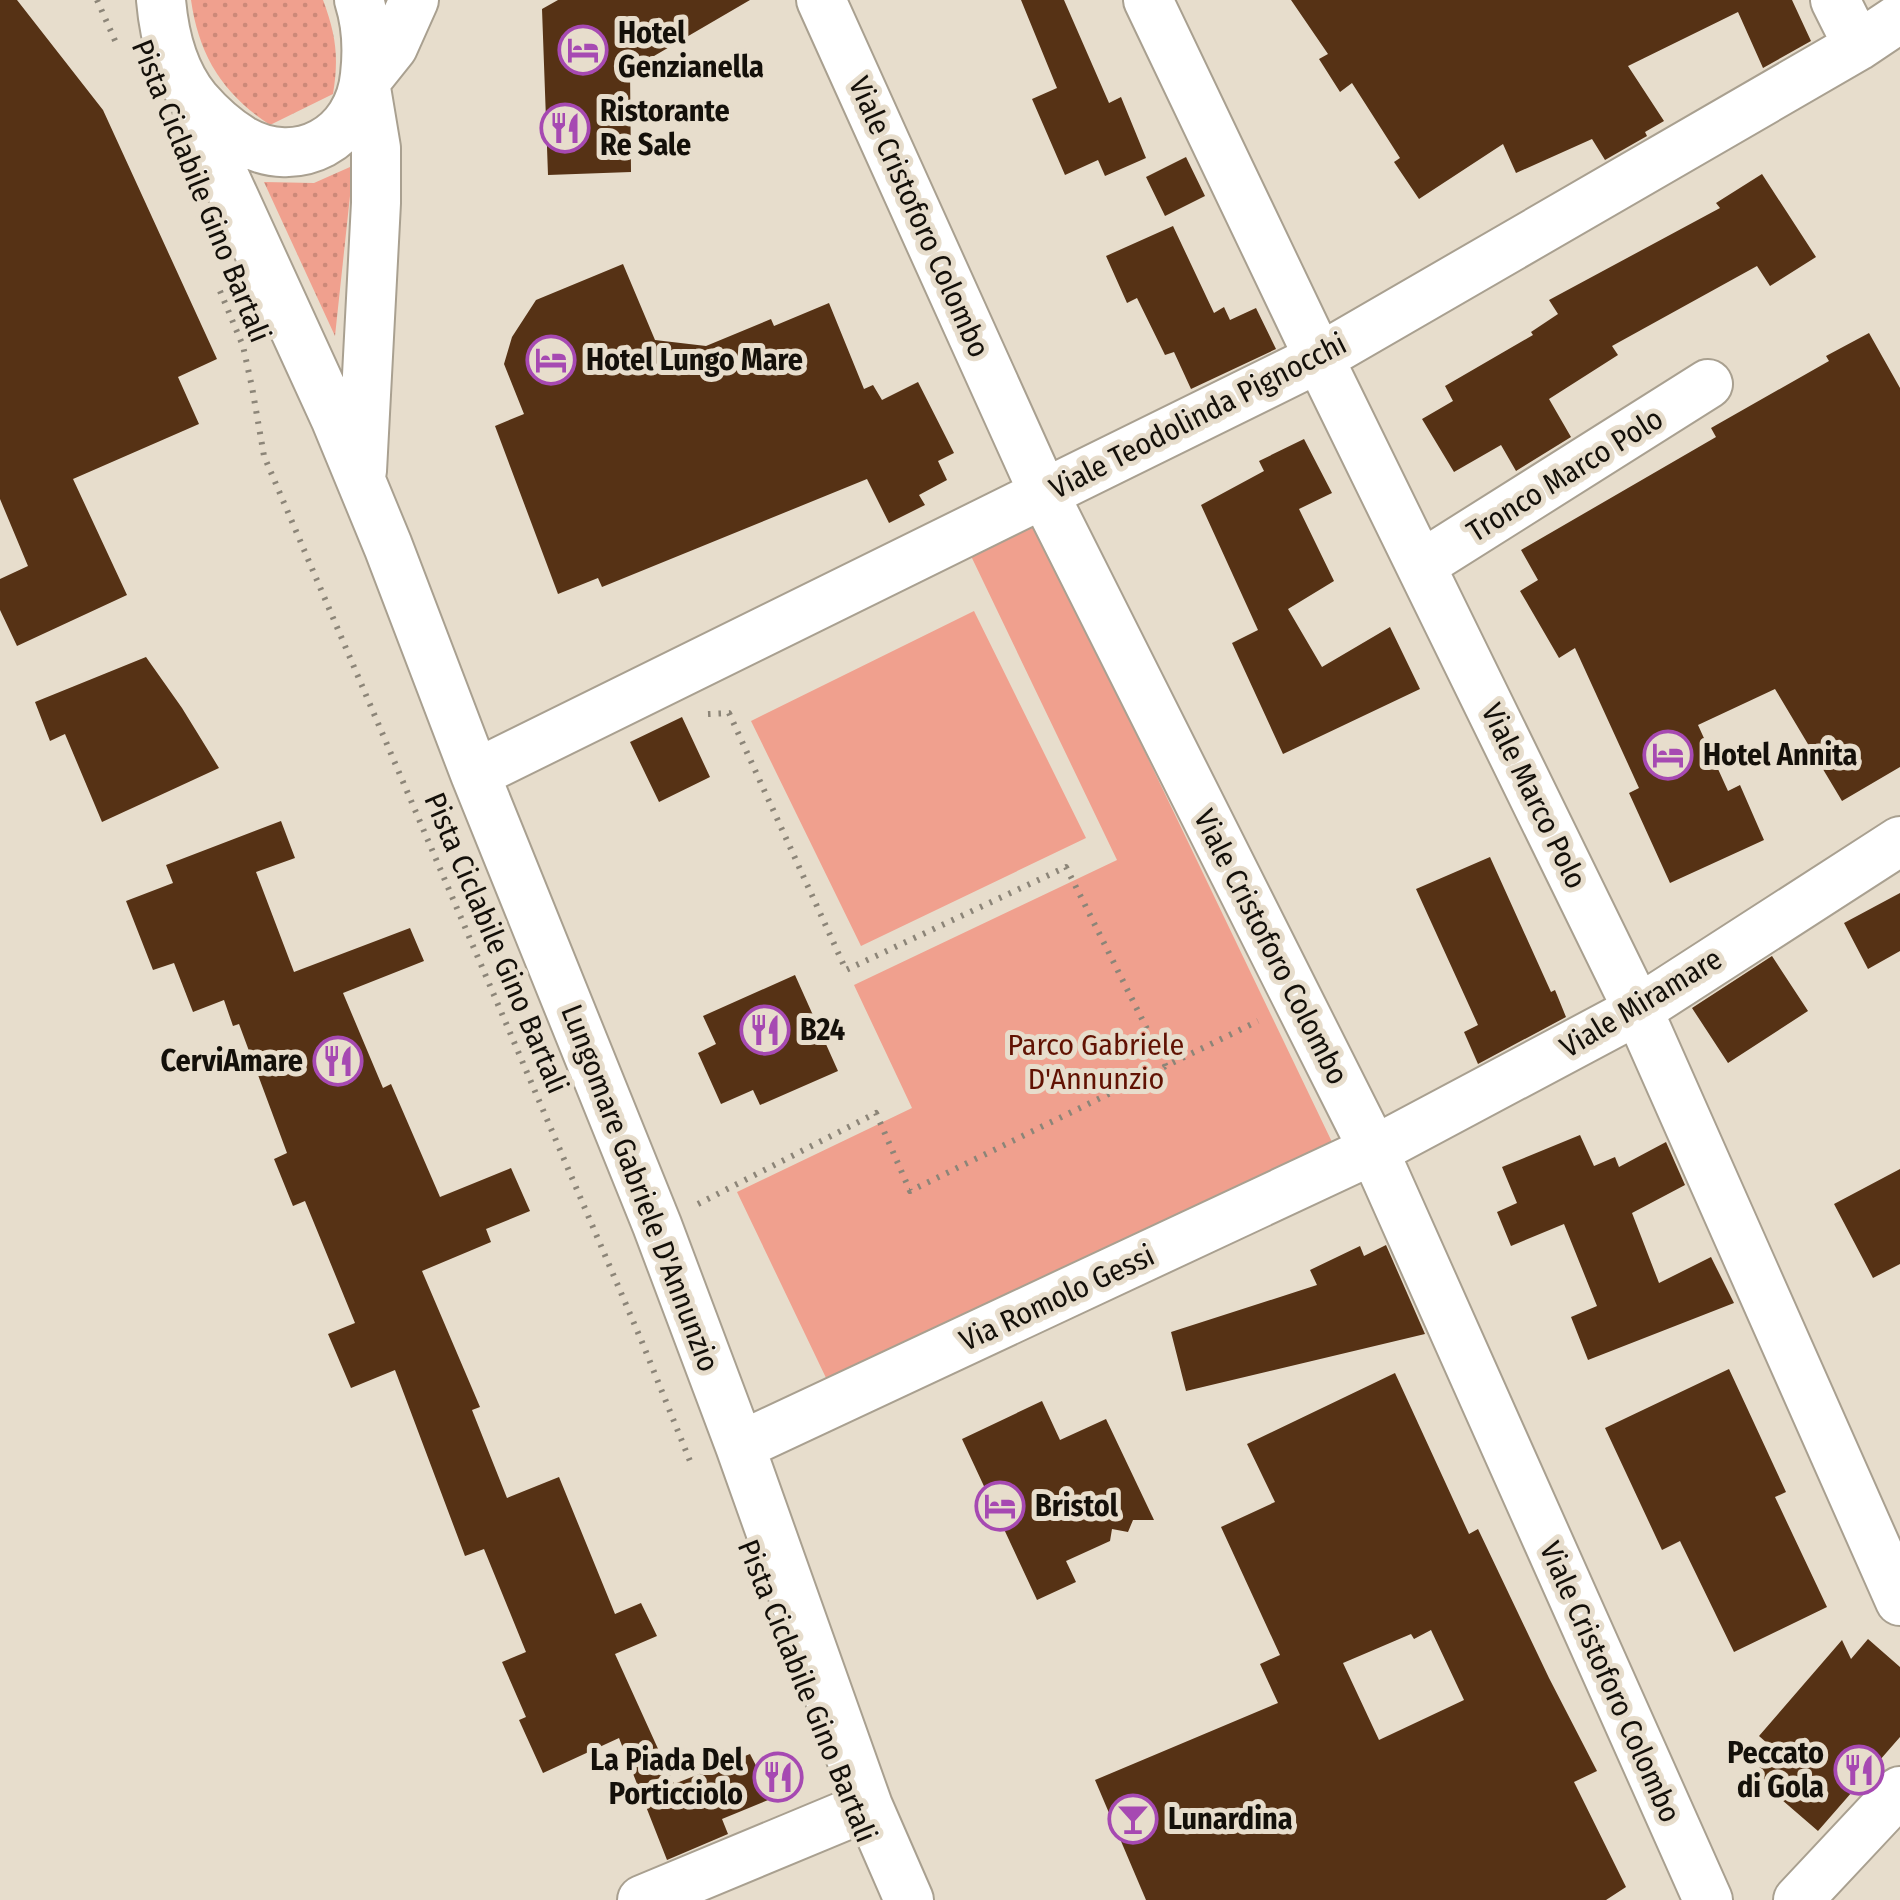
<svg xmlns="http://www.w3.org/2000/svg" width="1900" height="1900" font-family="'Fira Sans Condensed',sans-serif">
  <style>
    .grass { fill: url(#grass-dots) }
    .park { fill: #f0a08e }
    .building { fill: #563215; fill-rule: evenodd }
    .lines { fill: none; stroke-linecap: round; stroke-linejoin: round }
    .minor-casing { stroke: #a9a090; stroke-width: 52 }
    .path { stroke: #8c8578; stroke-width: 6; stroke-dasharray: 2.5 8; stroke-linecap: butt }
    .minor { stroke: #fff; stroke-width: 48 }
    .labels { text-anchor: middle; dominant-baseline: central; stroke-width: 10; stroke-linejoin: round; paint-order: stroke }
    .poi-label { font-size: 30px; font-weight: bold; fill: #14100a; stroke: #e7ddcc; text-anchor: start }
    .street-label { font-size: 30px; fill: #14100a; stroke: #e7ddcc }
    .park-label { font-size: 30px; fill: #611203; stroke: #e7ddcc }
  </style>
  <defs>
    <pattern id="grass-dots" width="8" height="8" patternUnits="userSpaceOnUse" patternTransform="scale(2.5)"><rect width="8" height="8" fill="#f0a08e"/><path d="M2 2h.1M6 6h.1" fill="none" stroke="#cd8979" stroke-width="1.8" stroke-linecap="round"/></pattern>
  </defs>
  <rect width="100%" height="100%" fill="#e7ddcc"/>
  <path class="grass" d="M191 0H323C336 35 339 57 333 94L270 125C223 94 199 56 191 0Z
    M350 167 353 168 335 336 264 182 314 183Z"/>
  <path class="park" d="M1036 525 1332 1142 828 1382 737 1192 912 1108 854 985 1117 860 971 556Z
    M974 611 1086 838 861 946 751 721Z"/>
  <path class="building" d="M0 0H17L103 110 217 359 178 377 199 424 73 479 127 595 17 646 0 610V579L28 566 0 499Z
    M558 0H750L630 70 631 172 548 175 542 9Z
    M1021 0H1064L1109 103 1121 97 1146 158 1105 176 1098 160 1065 175 1032 99 1057 88Z
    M1291 0H1792L1811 41 1763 68 1738 12 1628 66 1664 121 1645 132 1647 136 1605 160 1592 139 1516 173 1503 144 1419 199 1394 162 1400 158 1352 83 1340 92 1319 59 1328 54Z
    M1186 157 1205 196 1165 216 1146 177Z
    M1762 174 1816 257 1770 286 1757 266 1612 346 1618 355 1549 399 1571 437 1516 471 1501 445 1454 472 1422 419 1453 401 1445 386 1533 335 1531 332 1558 314 1549 300 1720 208 1716 203Z
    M1173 226 1214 313 1224 307 1230 320 1256 308 1276 349 1191 389 1174 352 1165 355 1137 298 1127 303 1106 256Z
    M623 264 655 340 706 346 771 319 774 326 829 303 864 389 873 385 882 400 918 382 954 453 938 461 947 480 919 495 925 505 889 523 867 479 602 587 598 578 558 594 495 426 524 414 504 364 512 337 536 300Z
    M1869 333 1900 388V767L1842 801 1775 689 1698 725 1728 791 1740 785 1764 840 1670 883 1629 793 1639 788 1575 648 1559 658 1520 591 1538 580 1521 550 1716 437 1711 428 1829 361 1826 356Z
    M1304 439 1332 493 1299 509 1334 581 1288 609 1322 667 1390 627 1420 689 1283 754 1232 643 1258 630 1201 505 1264 471 1259 461Z
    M146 657 182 708 219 768 102 822 65 734 50 741 35 702Z
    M682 717 710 777 659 802 630 742Z
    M281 821 295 858 256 872 294 972 410 928 424 961 343 993 383 1088 391 1084 440 1197 511 1168 530 1211 486 1229 491 1242 422 1271 480 1407 472 1410 507 1498 559 1477 615 1614 641 1603 657 1636 615 1654 674 1784 750 1754 773 1798 722 1819 728 1834 667 1860 619 1738 543 1773 519 1720 526 1717 502 1662 526 1652 484 1549 465 1556 395 1370 351 1388 328 1334 355 1323 305 1201 293 1206 274 1159 287 1153 239 1024 233 1026 224 1000 193 1012 174 963 153 970 126 901 173 883 166 865Z
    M1490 857 1551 992 1555 990 1566 1017 1478 1064 1464 1032 1478 1025 1416 889Z
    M1900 893V951L1868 969 1844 923Z
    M1772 956 1808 1011 1728 1063 1692 1008Z
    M795 975 838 1071 760 1105 753 1090 721 1104 698 1053 716 1044 703 1016Z
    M1580 1135 1594 1166 1615 1157 1619 1167 1666 1142 1685 1185 1632 1213 1659 1283 1711 1257 1734 1303 1588 1360 1571 1317 1597 1306 1564 1224 1511 1246 1497 1212 1517 1203 1502 1167Z
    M1900 1169V1264L1873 1278 1834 1204Z
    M1386 1245 1425 1334 1186 1391 1171 1332 1317 1285 1310 1270 1360 1246 1364 1256Z
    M1729 1369 1786 1492 1775 1497 1827 1607 1734 1652 1680 1541 1662 1550 1605 1428Z
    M1395 1373 1469 1534 1478 1529 1549 1678 1597 1771 1574 1782 1626 1887 1606 1900H1146L1095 1780 1278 1703 1260 1664 1280 1655 1221 1527 1275 1502 1247 1444ZM1431 1630 1464 1700 1379 1740 1343 1663 1411 1634 1414 1639Z
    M1042 1401 1060 1440 1106 1419 1154 1520H1133L1128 1532 1112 1529 1110 1541 1066 1561 1076 1582 1037 1600 962 1439Z
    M1868 1639 1900 1667V1737L1818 1831 1753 1775 1775 1750 1759 1736 1842 1640 1851 1659Z"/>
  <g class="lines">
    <g class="minor-casing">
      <path id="minor" d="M161 0C164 35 173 72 196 100 209 115 224 129 242 140 298 172 359 138 365 75 368 49 367 25 359 0
        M821 0 1044 494 1374 1151 1708 1900
        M1148 0 1319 358 1638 1010 1900 1601
        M1835 0 1858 46
        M193 97 216 158 336 420 388 546 475 774 657 1225 740 1446 868 1806 909 1900
        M362 471 376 203V148L365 82 393 47 414 0
        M1421 565 1708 384
        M475 774 1319 358 1858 46 1900 18
        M740 1446 1392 1141 1638 1010 1900 841
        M642 1900 868 1806
        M1798 1900 1900 1791"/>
    </g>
    <path class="path" d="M97 0 117 45
      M220 291 243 346 252 387 264 456 642 1342 690 1461
      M708 714 729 713 846 970 1066 867 1166 1067
      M698 1204 876 1113 910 1191 1258 1021"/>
    <use href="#minor" class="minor"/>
  </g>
  <defs>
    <g id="hotel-ring" transform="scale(2.5)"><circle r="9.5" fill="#e7ddcc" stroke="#a649b2" stroke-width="1.5"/><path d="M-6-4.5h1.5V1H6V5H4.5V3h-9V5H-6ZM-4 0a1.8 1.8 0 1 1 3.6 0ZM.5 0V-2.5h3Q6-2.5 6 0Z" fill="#a649b2"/></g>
    <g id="restaurant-ring" transform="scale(2.5)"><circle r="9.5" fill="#e7ddcc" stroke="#a649b2" stroke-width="1.5"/><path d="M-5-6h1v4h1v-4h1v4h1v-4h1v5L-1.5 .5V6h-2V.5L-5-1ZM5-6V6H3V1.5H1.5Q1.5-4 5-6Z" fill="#a649b2"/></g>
    <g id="bar-ring" transform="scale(2.5)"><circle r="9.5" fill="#e7ddcc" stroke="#a649b2" stroke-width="1.5"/><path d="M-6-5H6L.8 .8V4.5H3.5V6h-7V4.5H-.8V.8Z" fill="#a649b2"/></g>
  </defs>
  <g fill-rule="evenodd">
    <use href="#hotel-ring" x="583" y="50"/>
    <use href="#restaurant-ring" x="565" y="128"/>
    <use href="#hotel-ring" x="551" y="360"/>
    <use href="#hotel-ring" x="1668" y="755"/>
    <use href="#restaurant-ring" x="765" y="1030"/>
    <use href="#restaurant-ring" x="338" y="1061"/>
    <use href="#hotel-ring" x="1000" y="1506"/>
    <use href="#restaurant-ring" x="1859" y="1770"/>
    <use href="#restaurant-ring" x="778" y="1777"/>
    <use href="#bar-ring" x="1133" y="1819"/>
  </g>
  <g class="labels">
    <g class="poi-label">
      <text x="618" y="33">Hotel<tspan x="618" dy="34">Genzianella</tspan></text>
      <text x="600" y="111">Ristorante<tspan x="600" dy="34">Re Sale</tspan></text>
      <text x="586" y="360">Hotel Lungo Mare</text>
      <text x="1703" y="755">Hotel Annita</text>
      <text x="800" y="1030">B24</text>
      <text x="303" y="1061" text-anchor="end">CerviAmare</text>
      <text x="1035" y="1506">Bristol</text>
      <text x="1824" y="1753" text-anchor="end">Peccato<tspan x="1824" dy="34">di Gola</tspan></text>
      <text x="743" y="1760" text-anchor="end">La Piada Del<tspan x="743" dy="34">Porticciolo</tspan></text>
      <text x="1168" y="1819">Lunardina</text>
    </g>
    <g class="street-label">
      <text transform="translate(201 191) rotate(68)">Pista Ciclabile Gino Bartali</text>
      <text transform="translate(919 217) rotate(66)">Viale Cristoforo Colombo</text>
      <text transform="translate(1198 416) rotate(-27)">Viale Teodolinda Pignocchi</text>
      <text transform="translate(1565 475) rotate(-32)">Tronco Marco Polo</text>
      <text transform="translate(1534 796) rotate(64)">Viale Marco Polo</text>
      <text transform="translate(496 943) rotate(67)">Pista Ciclabile Gino Bartali</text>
      <text transform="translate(1271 947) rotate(63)">Viale Cristoforo Colombo</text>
      <text transform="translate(1641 1003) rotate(-31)">Viale Miramare</text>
      <text transform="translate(640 1188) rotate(69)">Lungomare Gabriele D'Annunzio</text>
      <text transform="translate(1057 1298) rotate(-25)">Via Romolo Gessi</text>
      <text transform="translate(1610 1682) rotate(66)">Viale Cristoforo Colombo</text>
      <text transform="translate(807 1691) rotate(68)">Pista Ciclabile Gino Bartali</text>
    </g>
    <g class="park-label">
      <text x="1096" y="1045">Parco Gabriele<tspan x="1096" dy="34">D'Annunzio</tspan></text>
    </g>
  </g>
</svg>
